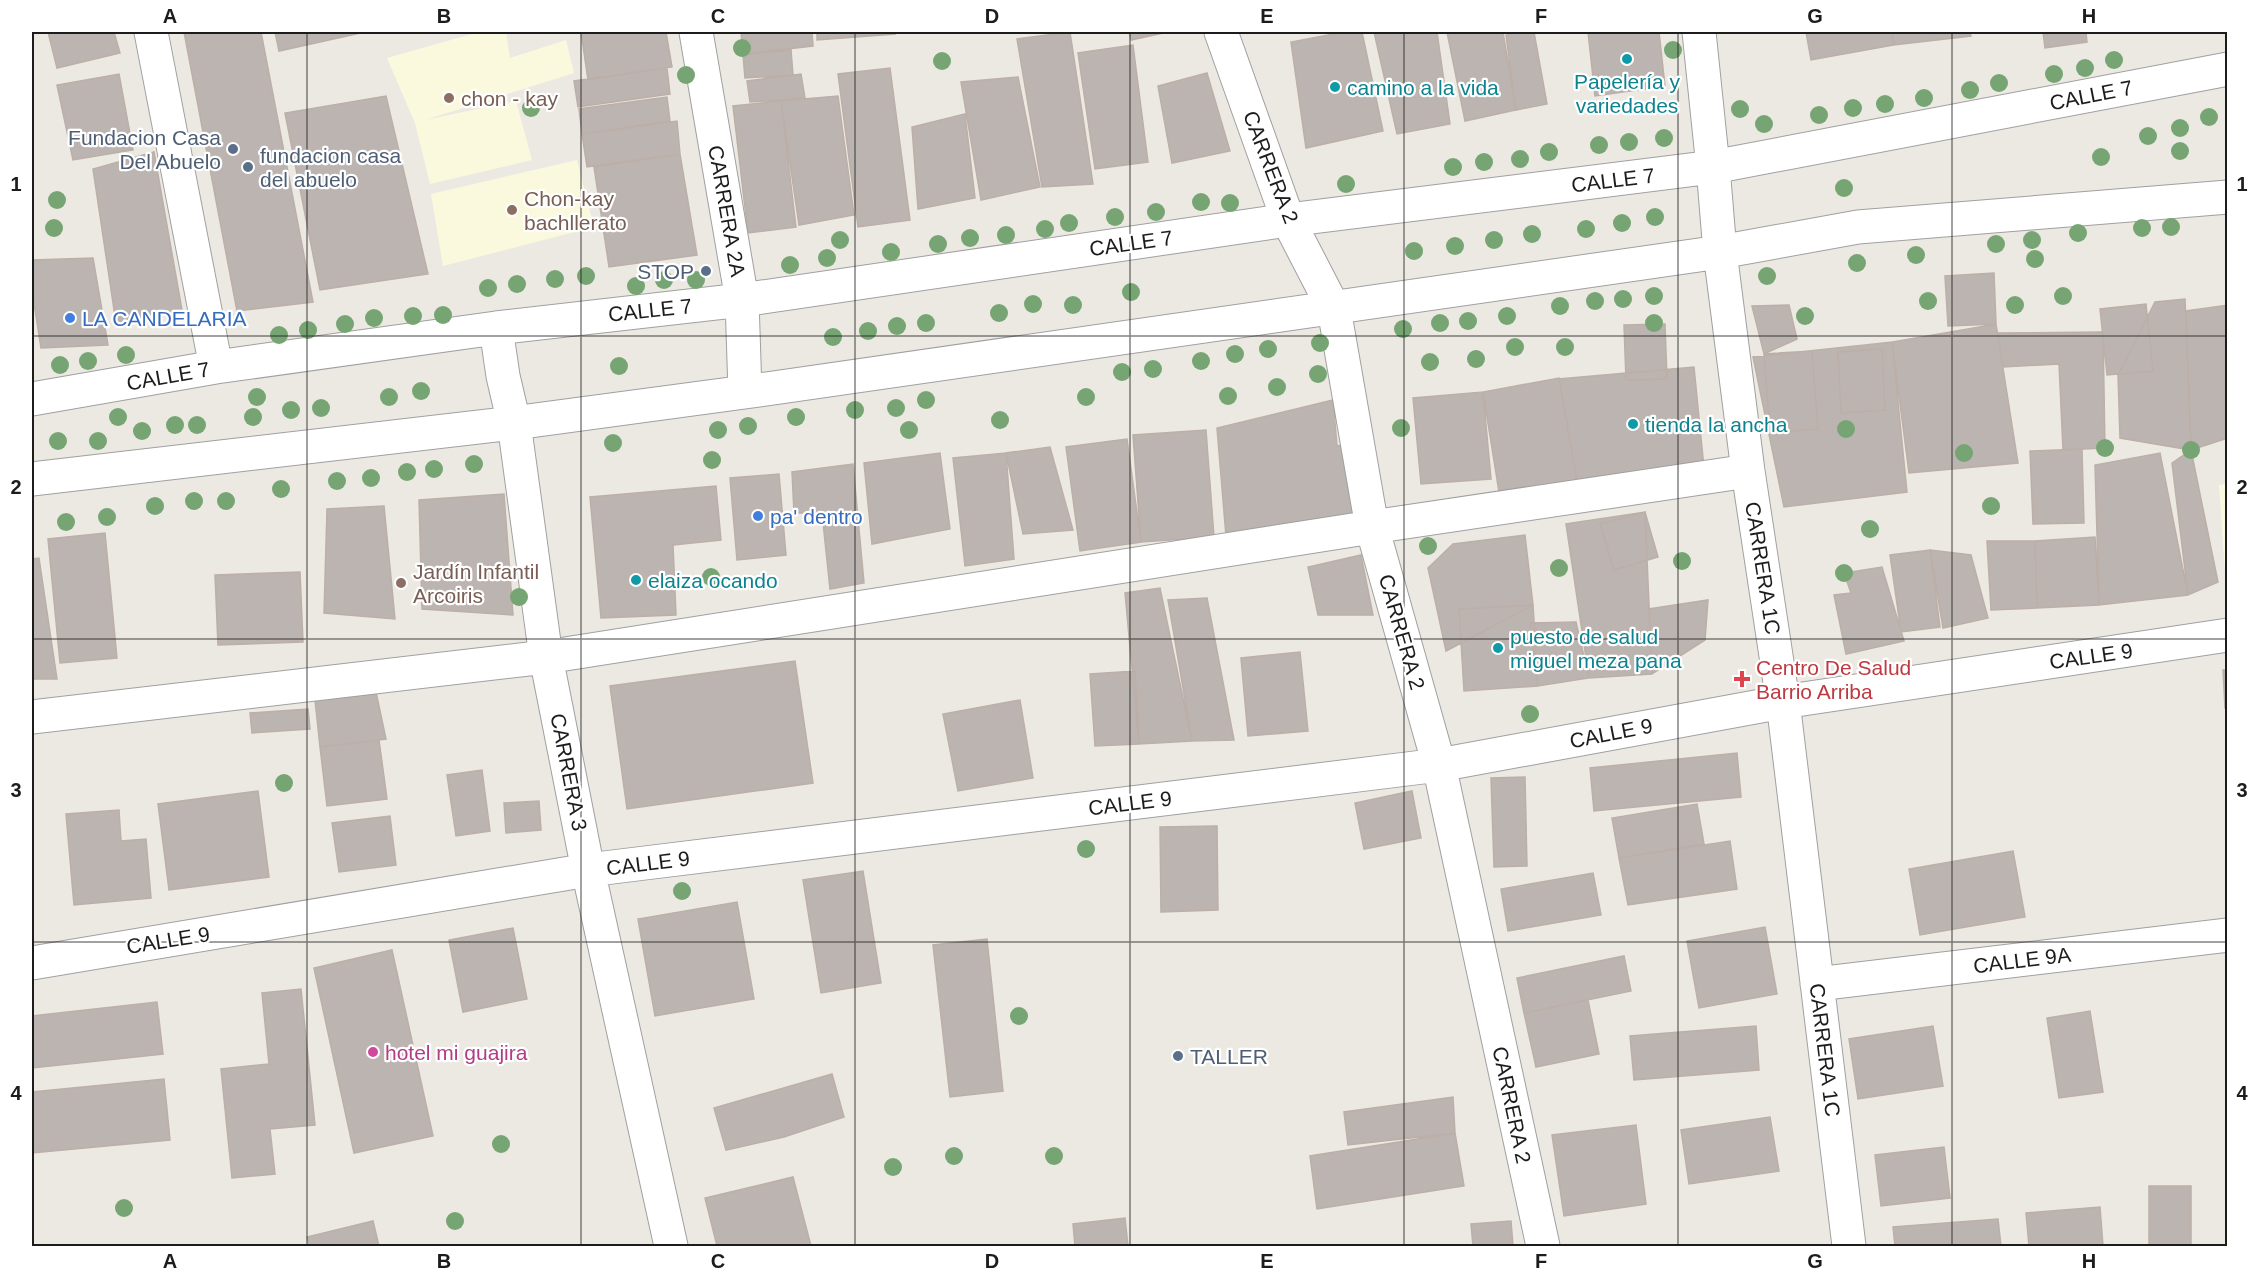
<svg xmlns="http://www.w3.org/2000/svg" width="2259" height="1278" font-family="Helvetica,sans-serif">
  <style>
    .education { fill: #fbf9dd }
    .building { fill: #bcb4b0; stroke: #bcafa7; stroke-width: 1.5 }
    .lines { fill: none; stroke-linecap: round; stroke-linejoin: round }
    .minor-casing { stroke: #a0a0a0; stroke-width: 35 }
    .minor { stroke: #fff; stroke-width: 33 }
    .tree { fill: #76a573 }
    .grid { fill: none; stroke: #1c1c1c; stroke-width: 1.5; stroke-opacity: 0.55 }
    .culture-dot { fill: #0f9aa8; stroke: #fff; stroke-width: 2 }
    .education-dot { fill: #8d6e63; stroke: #fff; stroke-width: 2 }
    .service-dot { fill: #5c6f8a; stroke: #fff; stroke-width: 2 }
    .shop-dot { fill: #3f7fe0; stroke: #fff; stroke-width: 2 }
    .health-dot { fill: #e0444e; stroke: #fff; stroke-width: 2 }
    .hotel-dot { fill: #d1479c; stroke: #fff; stroke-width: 2 }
    .labels { text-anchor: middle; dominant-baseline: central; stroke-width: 4.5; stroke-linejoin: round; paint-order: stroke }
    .culture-label { font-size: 21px; fill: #0d838f; stroke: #fff; text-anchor: start }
    .street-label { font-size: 21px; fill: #1c1c1c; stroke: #fff }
    .education-label { font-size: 21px; fill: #785e54; stroke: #fff; text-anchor: start }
    .service-label { font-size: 21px; fill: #4e5e75; stroke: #fff; text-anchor: end }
    .shop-label { font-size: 21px; fill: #366cbe; stroke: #fff; text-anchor: start }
    .health-label { font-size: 21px; fill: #be3a42; stroke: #fff; text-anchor: start }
    .hotel-label { font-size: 21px; fill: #b23c85; stroke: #fff; text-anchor: start }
    .neatline { fill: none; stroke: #1c1c1c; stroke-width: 2 }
    .grid-label { font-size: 20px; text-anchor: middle; font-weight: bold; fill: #1c1c1c }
  </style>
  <rect width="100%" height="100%" fill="#ece9e3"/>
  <path class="education" d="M479 32H506L510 58 566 40 574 73 425 120 516 101 532 160 430 184 415 123 387 58Z
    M577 160 594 227 443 266 431 194Z
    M2227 484 2228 572H2225L2219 485Z"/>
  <path class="building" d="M48 32H114L120 53 57 68Z
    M184 32H261L313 302 237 311Z
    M275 32H365L279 51Z
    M581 32H666L672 67 588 80Z
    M741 32H812L813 46 743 54Z
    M817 32H894L895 34 817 40Z
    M1070 32 1093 184 1042 187 1017 39Z
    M1129 32H1168L1131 40Z
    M1344 32H1362L1383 131 1306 148 1291 42Z
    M1374 32H1437L1450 124 1397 134Z
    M1447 32H1503L1516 110 1465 121Z
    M1521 32H1534L1547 104 1516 110 1506 35Z
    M1588 32H1659L1665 86 1595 96Z
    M1806 32H1891L1894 45 1811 60Z
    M1892 32H1970L1971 36 1894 45Z
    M2043 32H2086L2087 42 2045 48Z
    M1133 45 1148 162 1095 169 1078 53Z
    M791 50 793 75 745 78 743 55Z
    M667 68 670 94 578 107 574 81Z
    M890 68 910 220 858 227 838 74Z
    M1207 73 1230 151 1172 163 1158 86Z
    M119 74 133 150 73 160 57 85Z
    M801 74 805 98 750 102 747 81Z
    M1018 77 1040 187 981 200 961 82Z
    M386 96 428 274 320 290 285 113Z
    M838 96 854 215 799 225 781 101Z
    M667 97 670 121 582 134 579 109Z
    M781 101 796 227 748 233 733 106Z
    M965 114 975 198 918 209 912 127Z
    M677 121 680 154 587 167 582 134Z
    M154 152 182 310 116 323 93 169Z
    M680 154 697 255 609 267 594 167Z
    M93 258 108 345 41 348 32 291V260Z
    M1994 273 1996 324 1948 326 1945 276Z
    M2185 299 2191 450 2120 438 2118 375 2155 302Z
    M2146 304 2153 371 2107 375 2100 309Z
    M1789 305 1797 339 1764 354 1752 306Z
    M2228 305V438L2191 450 2186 311Z
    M1665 324 1667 379 1626 380 1624 325Z
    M1996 324 2018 463 1909 473 1892 342Z
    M2103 332 2105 448 2063 450 2059 364 2003 367 1998 333Z
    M1892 342 1907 492 1784 507 1753 357Z
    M1882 349 1885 410 1841 413 1838 352Z
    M1812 351 1818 429 1770 433 1764 354Z
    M1694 367 1704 468 1577 481 1559 379Z
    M1559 378 1577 481 1500 498 1483 392Z
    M1483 392 1491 479 1421 484 1413 398Z
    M1333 400 1337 446 1356 443 1357 523 1226 536 1217 428Z
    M1206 430 1214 537 1141 542 1133 435Z
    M1127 439 1141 542 1080 551 1066 447Z
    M1050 447 1073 530 1023 534 1006 453Z
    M2082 449 2084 523 2033 524 2030 451Z
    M2191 450 2218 582 2188 595 2172 463Z
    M940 453 950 529 872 544 864 463Z
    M1006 453 1014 559 965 566 953 458Z
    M2160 453 2188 595 2099 605 2095 465Z
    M853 464 864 583 830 589 822 513H794L792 472Z
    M779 474 786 555 737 560 730 478Z
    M716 486 721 540 673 545 676 615 601 618 590 497Z
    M504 494 513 615 422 609 419 500Z
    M384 506 395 619 324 613 327 509Z
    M1645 512 1658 557 1614 570 1600 524Z
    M1645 512 1652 674 1589 678 1566 524Z
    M105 533 117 658 60 663 48 539Z
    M1525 535 1533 605 1446 651 1428 568 1453 544Z
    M2095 537 2099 605 2037 608 2035 541Z
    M1987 541H2035L2037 608 1991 610Z
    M1930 550 1940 627 1901 632 1890 555Z
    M1930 550 1971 555 1988 618 1943 628Z
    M1361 555 1373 615H1318L1308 567Z
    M39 558 57 679H32V559Z
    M1882 567 1904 641 1846 654 1834 595 1851 593 1844 573Z
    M300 572 303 642 218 645 215 575Z
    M1160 588 1192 741 1139 744 1125 593Z
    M1207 598 1234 740 1192 741 1168 600Z
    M1708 600 1705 640 1652 674 1649 609Z
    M1533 605 1538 686 1464 691 1459 609Z
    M1576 622 1589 678 1538 686 1530 623Z
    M1300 652 1308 731 1248 736 1241 658Z
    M795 661 813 783 627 809 610 686Z
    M2223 670H2228V708H2225Z
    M1135 671 1139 744 1095 746 1090 674Z
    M376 692 386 739 320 747 315 700Z
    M1020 700 1033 778 958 791 943 714Z
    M308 709 310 729 252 733 250 713Z
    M379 740 387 799 327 806 320 747Z
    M1737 753 1741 797 1594 811 1590 768Z
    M482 770 490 831 456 836 447 775Z
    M1525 777 1527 866 1494 867 1491 778Z
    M258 791 269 877 169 890 158 804Z
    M1412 791 1421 838 1364 849 1355 803Z
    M539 801 541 830 506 833 504 803Z
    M1697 804 1704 844 1619 858 1612 818Z
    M119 810 121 841 146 839 151 898 74 905 66 814Z
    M390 816 396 865 339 872 332 823Z
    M1217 826 1218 910 1161 912 1160 827Z
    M1730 841 1737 889 1628 905 1619 858Z
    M2013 851 2025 917 1920 935 1909 869Z
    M863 871 881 983 821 993 803 880Z
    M1593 873 1601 915 1508 931 1501 889Z
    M737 902 754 999 655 1016 638 919Z
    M1765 927 1777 994 1699 1008 1687 941Z
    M513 928 527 999 463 1012 449 940Z
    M987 939 1003 1091 950 1097 933 945Z
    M392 950 433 1136 354 1153 314 968Z
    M1624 956 1631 991 1524 1013 1517 978Z
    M301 989 315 1125 270 1129 275 1174 232 1178 221 1069 269 1064 262 993Z
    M1588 1000 1599 1054 1536 1067 1524 1013Z
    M157 1002 163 1054 32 1068V1016Z
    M2090 1011 2103 1092 2059 1098 2047 1018Z
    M1756 1026 1759 1070 1634 1080 1630 1036Z
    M1933 1026 1943 1086 1858 1099 1849 1039Z
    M832 1074 844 1117 784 1137 726 1150 714 1108Z
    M164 1079 170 1140 32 1153V1092Z
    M1453 1097 1455 1133 1348 1145 1344 1112Z
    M1770 1117 1779 1171 1689 1184 1681 1130Z
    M1636 1125 1646 1204 1564 1216 1552 1135Z
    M1455 1133 1464 1186 1317 1209 1310 1156Z
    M1944 1147 1950 1198 1881 1206 1875 1155Z
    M793 1177 811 1246H717L705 1198Z
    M2149 1186H2191V1246H2149Z
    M2100 1207 2103 1246H2029L2026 1213Z
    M1125 1218 1128 1246H1075L1073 1224Z
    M1998 1219 2001 1246H1895L1893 1227Z
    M373 1221 379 1246H309L307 1237Z
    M1511 1221 1513 1246H1473L1471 1224Z"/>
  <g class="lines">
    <g class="minor-casing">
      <path id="minor" d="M151 32 216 367
        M696 32 742 300 745 392
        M1221 32 1288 220 1334 309 1372 527 1439 765 1543 1246
        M1699 32 1713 167 1720 252 1748 471 1783 702 1849 1246
        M496 328 503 376 514 423 546 657 588 870 671 1246
        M32 399 216 367 496 328 742 300 1288 220 1713 167 2228 69
        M32 479 514 423 745 392 1720 252 1858 227 2228 197
        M32 717 546 657 1372 527 1748 471
        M32 963 588 870 1439 765 1783 702 2228 635
        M1817 984 2228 935"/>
    </g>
    <use href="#minor" class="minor"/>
  </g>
  <g class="tree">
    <circle cx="742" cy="48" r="9"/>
    <circle cx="1673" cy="50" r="9"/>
    <circle cx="2114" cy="60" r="9"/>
    <circle cx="942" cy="61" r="9"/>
    <circle cx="2085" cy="68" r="9"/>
    <circle cx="2054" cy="74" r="9"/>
    <circle cx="686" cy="75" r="9"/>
    <circle cx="1999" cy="83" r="9"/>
    <circle cx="1970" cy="90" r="9"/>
    <circle cx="1924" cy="98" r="9"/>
    <circle cx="1885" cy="104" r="9"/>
    <circle cx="531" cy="108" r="9"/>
    <circle cx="1853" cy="108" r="9"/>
    <circle cx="1740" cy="109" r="9"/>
    <circle cx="1819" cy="115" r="9"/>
    <circle cx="2209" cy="117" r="9"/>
    <circle cx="1764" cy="124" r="9"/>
    <circle cx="2180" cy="128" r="9"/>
    <circle cx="2148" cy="136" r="9"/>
    <circle cx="1664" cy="138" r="9"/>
    <circle cx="1629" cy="142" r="9"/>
    <circle cx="1599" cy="145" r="9"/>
    <circle cx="2180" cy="151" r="9"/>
    <circle cx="1549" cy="152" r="9"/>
    <circle cx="2101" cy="157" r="9"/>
    <circle cx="1520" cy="159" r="9"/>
    <circle cx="1484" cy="162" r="9"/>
    <circle cx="1453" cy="167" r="9"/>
    <circle cx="1346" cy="184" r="9"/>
    <circle cx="1844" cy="188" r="9"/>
    <circle cx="57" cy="200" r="9"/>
    <circle cx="1201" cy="202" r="9"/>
    <circle cx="1230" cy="203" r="9"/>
    <circle cx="1156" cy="212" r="9"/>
    <circle cx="1115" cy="217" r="9"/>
    <circle cx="1655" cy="217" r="9"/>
    <circle cx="1069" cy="223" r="9"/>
    <circle cx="1622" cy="223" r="9"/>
    <circle cx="2171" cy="227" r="9"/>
    <circle cx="54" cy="228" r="9"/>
    <circle cx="2142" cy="228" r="9"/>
    <circle cx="1045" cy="229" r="9"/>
    <circle cx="1586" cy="229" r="9"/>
    <circle cx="2078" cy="233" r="9"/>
    <circle cx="1532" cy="234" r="9"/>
    <circle cx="1006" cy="235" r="9"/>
    <circle cx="970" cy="238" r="9"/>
    <circle cx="840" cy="240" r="9"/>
    <circle cx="1494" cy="240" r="9"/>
    <circle cx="2032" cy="240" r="9"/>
    <circle cx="938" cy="244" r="9"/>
    <circle cx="1996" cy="244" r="9"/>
    <circle cx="1455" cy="246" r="9"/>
    <circle cx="1414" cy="251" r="9"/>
    <circle cx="891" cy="252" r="9"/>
    <circle cx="1916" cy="255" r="9"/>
    <circle cx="827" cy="258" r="9"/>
    <circle cx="2035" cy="259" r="9"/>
    <circle cx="1857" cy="263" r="9"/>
    <circle cx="790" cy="265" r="9"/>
    <circle cx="586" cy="276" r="9"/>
    <circle cx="1767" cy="276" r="9"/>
    <circle cx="555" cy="279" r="9"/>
    <circle cx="664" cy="280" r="9"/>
    <circle cx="696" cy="280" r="9"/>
    <circle cx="517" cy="284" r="9"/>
    <circle cx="636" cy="286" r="9"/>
    <circle cx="488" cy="288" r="9"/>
    <circle cx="1131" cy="292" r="9"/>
    <circle cx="1654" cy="296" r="9"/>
    <circle cx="2063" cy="296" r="9"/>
    <circle cx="1623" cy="299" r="9"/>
    <circle cx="1595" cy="301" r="9"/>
    <circle cx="1928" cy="301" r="9"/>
    <circle cx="1033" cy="304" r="9"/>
    <circle cx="1073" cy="305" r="9"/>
    <circle cx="2015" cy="305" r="9"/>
    <circle cx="1560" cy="306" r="9"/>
    <circle cx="999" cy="313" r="9"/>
    <circle cx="443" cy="315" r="9"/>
    <circle cx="413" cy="316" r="9"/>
    <circle cx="1507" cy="316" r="9"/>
    <circle cx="1805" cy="316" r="9"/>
    <circle cx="374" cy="318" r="9"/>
    <circle cx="1468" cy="321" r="9"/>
    <circle cx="926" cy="323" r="9"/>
    <circle cx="1440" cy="323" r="9"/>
    <circle cx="1654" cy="323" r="9"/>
    <circle cx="345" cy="324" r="9"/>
    <circle cx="897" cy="326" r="9"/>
    <circle cx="1403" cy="329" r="9"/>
    <circle cx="308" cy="330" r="9"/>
    <circle cx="868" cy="331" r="9"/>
    <circle cx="279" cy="335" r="9"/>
    <circle cx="833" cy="337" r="9"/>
    <circle cx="1320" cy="343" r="9"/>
    <circle cx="1515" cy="347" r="9"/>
    <circle cx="1565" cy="347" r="9"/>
    <circle cx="1268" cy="349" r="9"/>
    <circle cx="1235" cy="354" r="9"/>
    <circle cx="126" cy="355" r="9"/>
    <circle cx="1476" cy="359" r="9"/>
    <circle cx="88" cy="361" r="9"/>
    <circle cx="1201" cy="361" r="9"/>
    <circle cx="1430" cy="362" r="9"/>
    <circle cx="60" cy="365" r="9"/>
    <circle cx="619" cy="366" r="9"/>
    <circle cx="1153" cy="369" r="9"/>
    <circle cx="1122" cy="372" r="9"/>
    <circle cx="1318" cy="374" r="9"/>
    <circle cx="1277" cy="387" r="9"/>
    <circle cx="421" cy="391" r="9"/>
    <circle cx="1228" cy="396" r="9"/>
    <circle cx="257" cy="397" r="9"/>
    <circle cx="389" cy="397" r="9"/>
    <circle cx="1086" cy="397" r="9"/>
    <circle cx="926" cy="400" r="9"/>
    <circle cx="321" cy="408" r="9"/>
    <circle cx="896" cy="408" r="9"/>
    <circle cx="291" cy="410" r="9"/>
    <circle cx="855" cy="410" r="9"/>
    <circle cx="118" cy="417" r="9"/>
    <circle cx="253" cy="417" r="9"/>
    <circle cx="796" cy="417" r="9"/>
    <circle cx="1000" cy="420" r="9"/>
    <circle cx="175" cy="425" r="9"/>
    <circle cx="197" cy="425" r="9"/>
    <circle cx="748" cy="426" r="9"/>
    <circle cx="1401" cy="428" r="9"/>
    <circle cx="1846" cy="429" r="9"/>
    <circle cx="718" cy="430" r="9"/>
    <circle cx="909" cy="430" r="9"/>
    <circle cx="142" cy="431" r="9"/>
    <circle cx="58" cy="441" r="9"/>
    <circle cx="98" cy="441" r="9"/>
    <circle cx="613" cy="443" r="9"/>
    <circle cx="2105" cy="448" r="9"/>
    <circle cx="2191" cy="450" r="9"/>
    <circle cx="1964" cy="453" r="9"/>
    <circle cx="712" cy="460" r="9"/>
    <circle cx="474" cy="464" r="9"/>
    <circle cx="434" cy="469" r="9"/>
    <circle cx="407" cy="472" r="9"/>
    <circle cx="371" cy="478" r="9"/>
    <circle cx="337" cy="481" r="9"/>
    <circle cx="281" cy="489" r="9"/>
    <circle cx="194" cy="501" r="9"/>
    <circle cx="226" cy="501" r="9"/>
    <circle cx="155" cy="506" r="9"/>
    <circle cx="1991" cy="506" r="9"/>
    <circle cx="107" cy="517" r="9"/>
    <circle cx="66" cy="522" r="9"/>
    <circle cx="1870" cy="529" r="9"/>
    <circle cx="1428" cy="546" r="9"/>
    <circle cx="1682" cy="561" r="9"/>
    <circle cx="1559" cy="568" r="9"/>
    <circle cx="1844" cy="573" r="9"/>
    <circle cx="711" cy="577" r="9"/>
    <circle cx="519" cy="597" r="9"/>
    <circle cx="1530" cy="714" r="9"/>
    <circle cx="284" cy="783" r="9"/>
    <circle cx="1086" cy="849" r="9"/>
    <circle cx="682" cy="891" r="9"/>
    <circle cx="1019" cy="1016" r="9"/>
    <circle cx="501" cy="1144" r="9"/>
    <circle cx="954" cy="1156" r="9"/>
    <circle cx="1054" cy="1156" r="9"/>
    <circle cx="893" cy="1167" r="9"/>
    <circle cx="124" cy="1208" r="9"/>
    <circle cx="455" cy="1221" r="9"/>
  </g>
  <path class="grid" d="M307 32V1246M581 32V1246M855 32V1246M1130 32V1246M1404 32V1246M1678 32V1246M1952 32V1246M32 336H2228M32 639H2228M32 942H2228"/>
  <g class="culture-dot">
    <circle cx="1627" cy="59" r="6"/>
    <circle cx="1335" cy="87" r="6"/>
    <circle cx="1633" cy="424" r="6"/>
    <circle cx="636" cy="580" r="6"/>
    <circle cx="1498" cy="648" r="6"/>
  </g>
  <g class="education-dot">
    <circle cx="449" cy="98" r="6"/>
    <circle cx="512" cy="210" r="6"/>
    <circle cx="401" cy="583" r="6"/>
  </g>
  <g class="service-dot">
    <circle cx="233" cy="149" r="6"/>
    <circle cx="248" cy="167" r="6"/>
    <circle cx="706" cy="271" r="6"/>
    <circle cx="1178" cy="1056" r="6"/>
  </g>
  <g class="shop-dot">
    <circle cx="70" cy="318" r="6"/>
    <circle cx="758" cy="516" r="6"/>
  </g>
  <path class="health-dot" d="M1739 670h6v6h6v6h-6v6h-6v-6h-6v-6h6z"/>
  <circle class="hotel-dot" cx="373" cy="1052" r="6"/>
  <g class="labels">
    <g class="culture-label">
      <text x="1627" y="81" text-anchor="middle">Papelería y<tspan x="1627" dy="24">variedades</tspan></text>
      <text x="1347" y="87">camino a la vida</text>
      <text x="1645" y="424">tienda la ancha</text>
      <text x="648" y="580">elaiza ocando</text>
      <text x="1510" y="636">puesto de salud<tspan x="1510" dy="24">miguel meza pana</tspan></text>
    </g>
    <g class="street-label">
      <text transform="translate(2091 95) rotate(-11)">CALLE 7</text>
      <text transform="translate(1271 167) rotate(69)">CARRERA 2</text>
      <text transform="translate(1613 180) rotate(-7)">CALLE 7</text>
      <text transform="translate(727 211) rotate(80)">CARRERA 2A</text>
      <text transform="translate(1131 243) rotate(-8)">CALLE 7</text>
      <text transform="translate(650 310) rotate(-6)">CALLE 7</text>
      <text transform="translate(168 376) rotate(-10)">CALLE 7</text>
      <text transform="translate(1763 568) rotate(81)">CARRERA 1C</text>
      <text transform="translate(1402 632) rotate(74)">CARRERA 2</text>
      <text transform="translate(2091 656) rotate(-8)">CALLE 9</text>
      <text transform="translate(1611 733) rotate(-11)">CALLE 9</text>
      <text transform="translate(569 772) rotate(79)">CARRERA 3</text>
      <text transform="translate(1130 803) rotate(-7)">CALLE 9</text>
      <text transform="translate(648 863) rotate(-7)">CALLE 9</text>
      <text transform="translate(168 940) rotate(-9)">CALLE 9</text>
      <text transform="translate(2022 960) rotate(-7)">CALLE 9A</text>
      <text transform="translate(1825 1050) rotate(83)">CARRERA 1C</text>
      <text transform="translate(1512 1105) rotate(78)">CARRERA 2</text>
    </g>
    <g class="education-label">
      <text x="461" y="98">chon - kay</text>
      <text x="524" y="198">Chon-kay<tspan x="524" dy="24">bachllerato</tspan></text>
      <text x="413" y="571">Jardín Infantil<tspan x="413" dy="24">Arcoiris</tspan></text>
    </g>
    <g class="service-label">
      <text x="221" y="137">Fundacion Casa<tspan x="221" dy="24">Del Abuelo</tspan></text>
      <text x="260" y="155" text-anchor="start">fundacion casa<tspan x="260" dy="24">del abuelo</tspan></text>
      <text x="694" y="271">STOP</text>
      <text x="1190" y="1056" text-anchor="start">TALLER</text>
    </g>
    <g class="shop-label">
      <text x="82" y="318">LA CANDELARIA</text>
      <text x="770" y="516">pa' dentro</text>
    </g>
    <g class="health-label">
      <text x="1756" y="667">Centro De Salud<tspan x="1756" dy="24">Barrio Arriba</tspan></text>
    </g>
    <g class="hotel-label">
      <text x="385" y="1052">hotel mi guajira</text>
    </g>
  </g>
  <rect width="2259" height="1278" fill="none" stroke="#ffffff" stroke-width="66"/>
  <rect x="33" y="33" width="2193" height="1212" class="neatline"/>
  <g class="grid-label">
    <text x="170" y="23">A</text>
    <text x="444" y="23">B</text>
    <text x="718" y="23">C</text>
    <text x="992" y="23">D</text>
    <text x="1267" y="23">E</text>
    <text x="1541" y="23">F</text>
    <text x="1815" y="23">G</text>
    <text x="2089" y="23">H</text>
    <text x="16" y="191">1</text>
    <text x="2242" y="191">1</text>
    <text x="16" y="494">2</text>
    <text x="2242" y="494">2</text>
    <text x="16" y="797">3</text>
    <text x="2242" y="797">3</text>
    <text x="16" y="1100">4</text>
    <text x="2242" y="1100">4</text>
    <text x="170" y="1268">A</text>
    <text x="444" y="1268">B</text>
    <text x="718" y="1268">C</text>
    <text x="992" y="1268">D</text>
    <text x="1267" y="1268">E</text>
    <text x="1541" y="1268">F</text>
    <text x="1815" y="1268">G</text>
    <text x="2089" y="1268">H</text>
  </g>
</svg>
